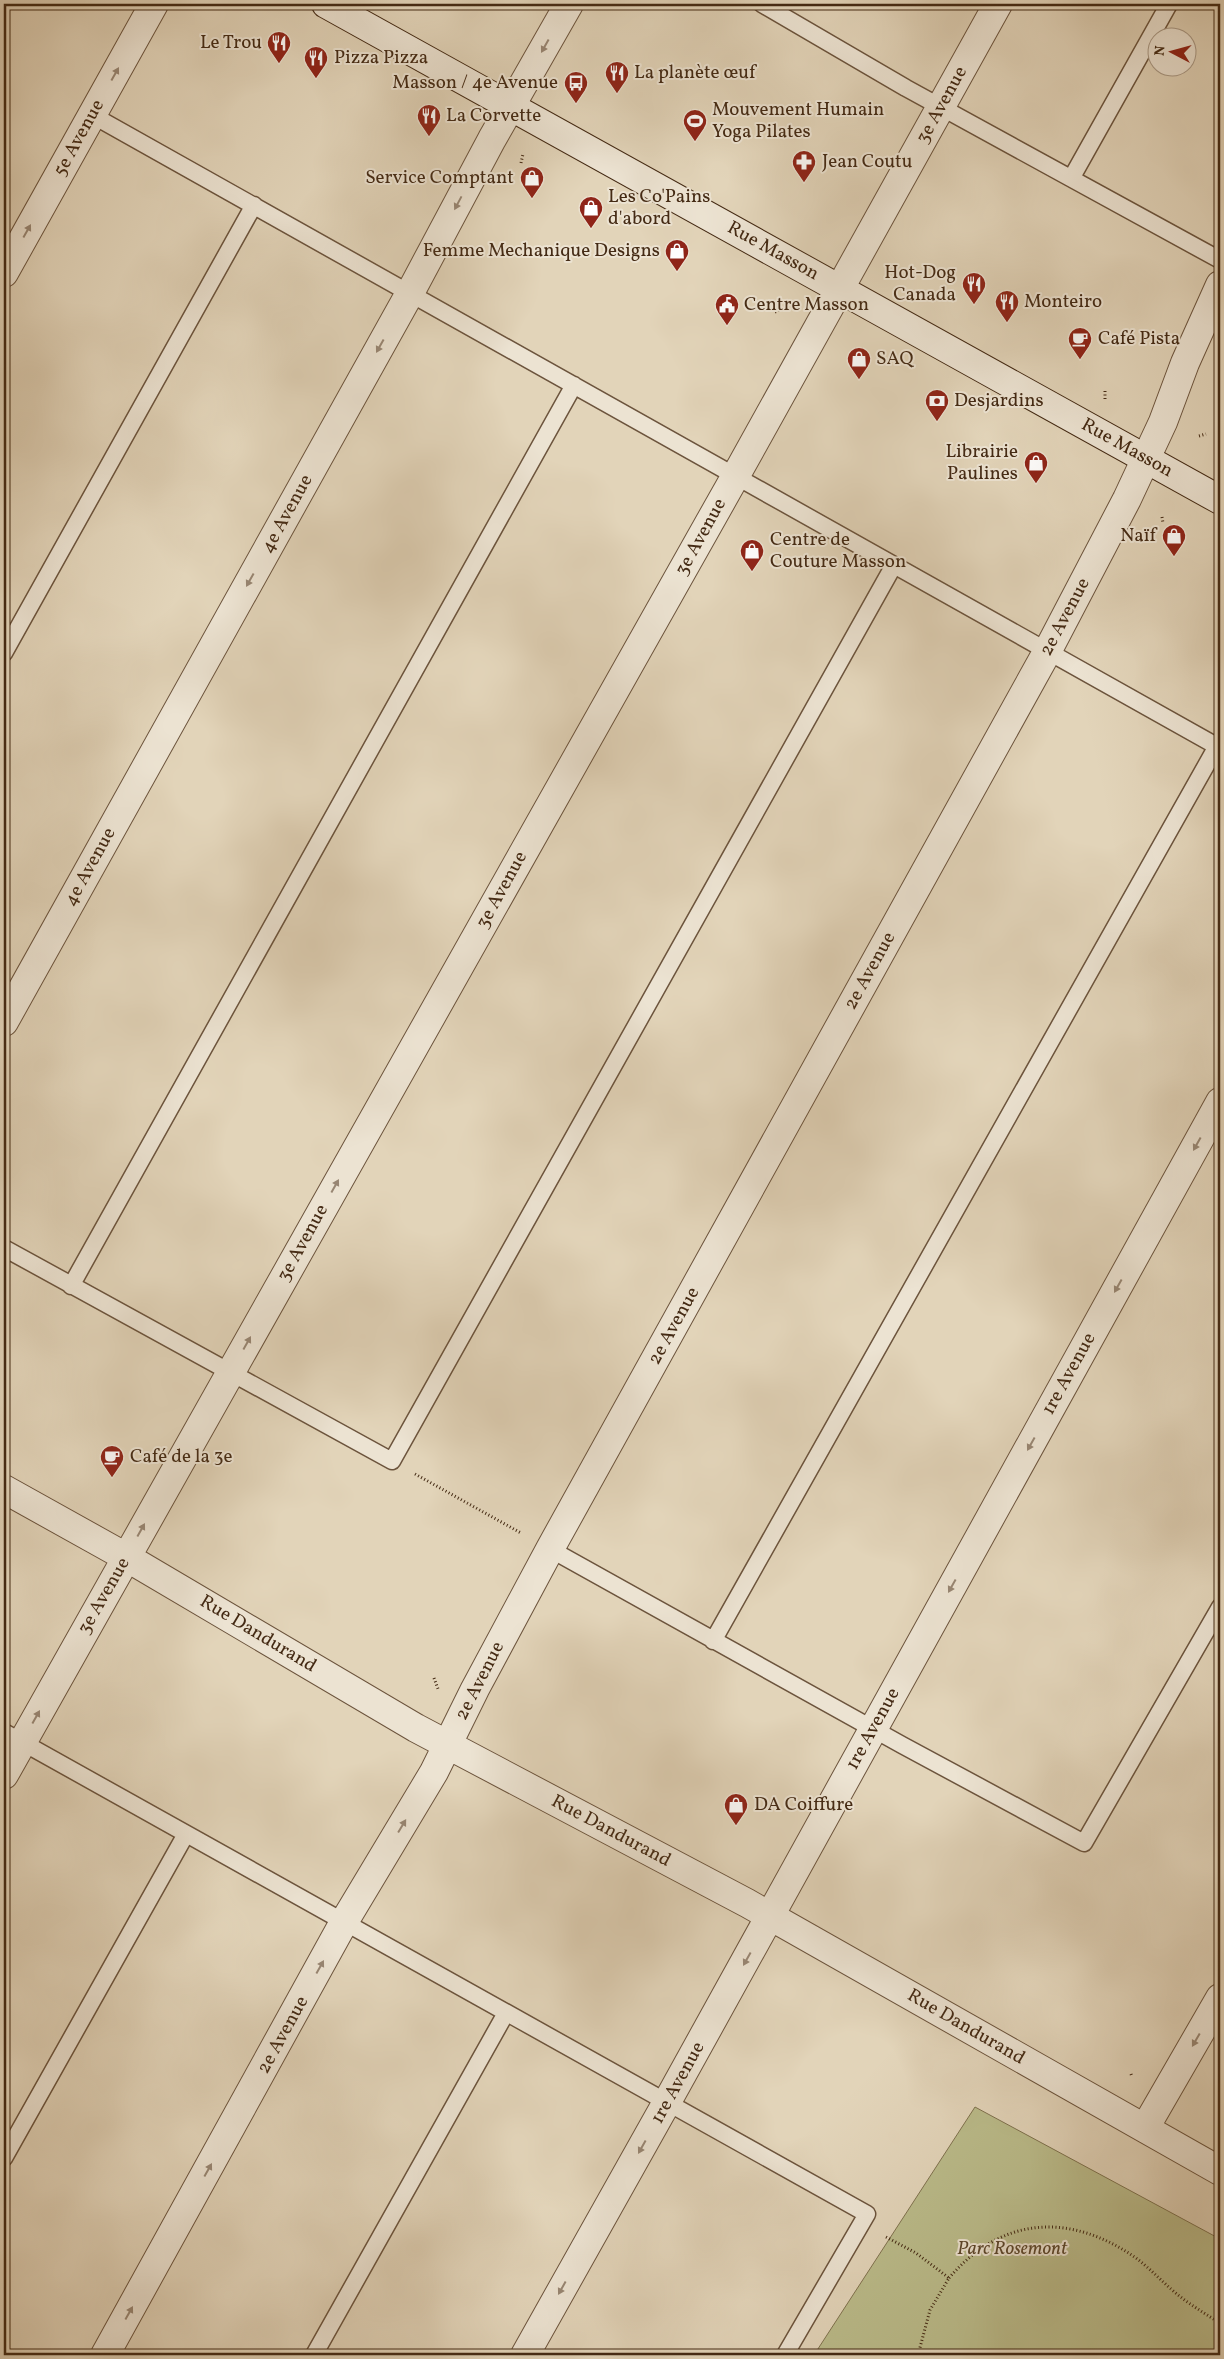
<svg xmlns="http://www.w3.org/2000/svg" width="1224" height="2359" font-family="Vollkorn,serif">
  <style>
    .green { fill: #babb8a; stroke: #7f724f }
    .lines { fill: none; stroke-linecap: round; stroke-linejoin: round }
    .lane-casing { stroke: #6c543d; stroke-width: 19 }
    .street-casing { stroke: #6c543d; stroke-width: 30 }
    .secondary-casing { stroke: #442a14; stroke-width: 30 }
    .path { stroke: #442a14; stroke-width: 3; stroke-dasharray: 1 2.5; stroke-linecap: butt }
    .lane { stroke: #ece3d2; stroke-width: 16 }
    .street { stroke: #ece3d2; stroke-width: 28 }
    .secondary { stroke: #ece3d2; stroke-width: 28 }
    .oneway { fill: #988673 }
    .labels { text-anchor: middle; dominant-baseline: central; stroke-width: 4; stroke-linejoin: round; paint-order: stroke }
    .poi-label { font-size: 19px; fill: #442a14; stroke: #ece3d2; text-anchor: start }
    .street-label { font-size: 19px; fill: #442a14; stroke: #ece3d2 }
    .park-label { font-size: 19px; font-style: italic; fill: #5c472c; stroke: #ece3d2 }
  </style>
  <rect width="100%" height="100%" fill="#e2d4b9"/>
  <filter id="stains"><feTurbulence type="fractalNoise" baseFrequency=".004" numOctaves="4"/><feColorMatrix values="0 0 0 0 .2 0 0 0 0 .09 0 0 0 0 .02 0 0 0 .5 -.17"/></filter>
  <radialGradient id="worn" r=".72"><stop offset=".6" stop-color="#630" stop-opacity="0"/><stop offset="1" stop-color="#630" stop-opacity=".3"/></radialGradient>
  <path class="green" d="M975 2107 1220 2239V2355H814Z"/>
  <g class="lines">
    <g class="lane-casing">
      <path id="lane" d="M762 4 906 88 1220 260
        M92 115 1220 748
        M1072 177 1169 4
        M4 653 254 205
        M4 1248 392 1461 894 565
        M71 1286 574 385
        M550 1549 902 1745 1084 1843 1220 1607
        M713 1641 1217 746
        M4 1732 867 2214 785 2355
        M4 2158 186 1834
        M314 2355 506 2013"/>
    </g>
    <g class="street-casing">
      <path id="street" d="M4 273 154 4
        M4 1022 410 293 492 139 569 4
        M4 1489 126 1557 416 1728 747 1903 1220 2171
        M4 1775 735 477 998 4
        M1145 2128 1220 1998
        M105 2355 344 1922 434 1772 475 1689 550 1549 1047 652 1127 499 1163 422 1185 363 1220 285
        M525 2355 667 2102 1220 1102"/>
    </g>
    <g class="secondary-casing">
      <path id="secondary" d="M326 4 1220 500"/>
    </g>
    <path class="path" d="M521 163 523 154
      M775 312 785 308
      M1105 391V399
      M1199 436 1206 434
      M1162 517 1163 523
      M415 1474 521 1533
      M434 1678 438 1689
      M1131 2074 1132 2077
      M886 2237 916 2253 949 2278 930 2310 918 2355
      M949 2278C1002 2216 1070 2212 1136 2258 1152 2270 1166 2286 1182 2298 1194 2307 1207 2315 1220 2323"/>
    <use href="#lane" class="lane"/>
    <use href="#street" class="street"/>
    <use href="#secondary" class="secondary"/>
  </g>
  <defs><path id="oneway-solid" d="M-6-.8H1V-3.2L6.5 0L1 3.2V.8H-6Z" transform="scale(1.25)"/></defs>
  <g class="oneway">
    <use href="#oneway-solid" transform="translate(545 46) rotate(119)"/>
    <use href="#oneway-solid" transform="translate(115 74) rotate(-61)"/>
    <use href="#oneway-solid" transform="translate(458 203) rotate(118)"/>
    <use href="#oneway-solid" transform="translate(27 231) rotate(-61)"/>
    <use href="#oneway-solid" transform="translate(380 346) rotate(119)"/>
    <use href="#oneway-solid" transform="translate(250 580) rotate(119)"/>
    <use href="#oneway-solid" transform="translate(1197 1144) rotate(119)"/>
    <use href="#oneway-solid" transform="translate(335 1186) rotate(-61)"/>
    <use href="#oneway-solid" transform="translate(1118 1286) rotate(119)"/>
    <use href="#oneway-solid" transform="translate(247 1343) rotate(-61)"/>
    <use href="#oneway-solid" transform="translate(1031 1444) rotate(119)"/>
    <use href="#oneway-solid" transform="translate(141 1530) rotate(-61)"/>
    <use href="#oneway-solid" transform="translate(952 1586) rotate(119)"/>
    <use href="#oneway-solid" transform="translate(36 1717) rotate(-61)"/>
    <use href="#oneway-solid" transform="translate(402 1826) rotate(-59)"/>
    <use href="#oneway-solid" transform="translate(747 1959) rotate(119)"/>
    <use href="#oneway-solid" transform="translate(320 1967) rotate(-61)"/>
    <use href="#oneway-solid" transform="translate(1196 2040) rotate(120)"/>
    <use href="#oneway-solid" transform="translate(642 2147) rotate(119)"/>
    <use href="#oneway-solid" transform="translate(208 2170) rotate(-61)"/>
    <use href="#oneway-solid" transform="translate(562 2288) rotate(119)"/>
    <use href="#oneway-solid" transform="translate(129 2313) rotate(-61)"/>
  </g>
  <defs>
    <g id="restaurant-pin" transform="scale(1.25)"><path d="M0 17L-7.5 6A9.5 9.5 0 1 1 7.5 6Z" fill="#8f2418" stroke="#ece3d2"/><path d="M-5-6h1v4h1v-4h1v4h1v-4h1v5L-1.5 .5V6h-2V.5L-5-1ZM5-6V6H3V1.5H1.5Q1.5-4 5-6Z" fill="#fff"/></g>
    <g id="bus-pin" transform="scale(1.25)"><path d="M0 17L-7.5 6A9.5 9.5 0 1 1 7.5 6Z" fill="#8f2418" stroke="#ece3d2"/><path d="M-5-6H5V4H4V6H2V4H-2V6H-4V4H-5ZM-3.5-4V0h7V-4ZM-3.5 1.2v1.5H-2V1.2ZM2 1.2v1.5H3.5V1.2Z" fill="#fff"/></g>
    <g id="stadium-pin" transform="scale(1.25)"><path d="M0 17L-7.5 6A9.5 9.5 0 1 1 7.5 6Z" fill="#8f2418" stroke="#ece3d2"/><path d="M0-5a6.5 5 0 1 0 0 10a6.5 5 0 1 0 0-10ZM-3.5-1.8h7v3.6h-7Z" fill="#fff"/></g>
    <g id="pharmacy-pin" transform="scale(1.25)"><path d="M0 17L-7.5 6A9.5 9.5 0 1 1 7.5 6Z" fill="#8f2418" stroke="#ece3d2"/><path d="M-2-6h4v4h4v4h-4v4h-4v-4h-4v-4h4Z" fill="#fff"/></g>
    <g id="shop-pin" transform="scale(1.25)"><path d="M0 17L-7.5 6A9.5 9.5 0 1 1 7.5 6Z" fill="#8f2418" stroke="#ece3d2"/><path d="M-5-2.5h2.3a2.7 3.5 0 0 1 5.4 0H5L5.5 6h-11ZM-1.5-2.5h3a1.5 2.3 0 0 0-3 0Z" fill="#fff"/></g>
    <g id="civic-pin" transform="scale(1.25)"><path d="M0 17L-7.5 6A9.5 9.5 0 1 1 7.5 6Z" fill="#8f2418" stroke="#ece3d2"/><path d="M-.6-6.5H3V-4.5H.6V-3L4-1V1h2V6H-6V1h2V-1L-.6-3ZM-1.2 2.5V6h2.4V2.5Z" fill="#fff"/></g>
    <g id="cafe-pin" transform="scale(1.25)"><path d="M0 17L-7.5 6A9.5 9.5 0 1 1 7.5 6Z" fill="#8f2418" stroke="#ece3d2"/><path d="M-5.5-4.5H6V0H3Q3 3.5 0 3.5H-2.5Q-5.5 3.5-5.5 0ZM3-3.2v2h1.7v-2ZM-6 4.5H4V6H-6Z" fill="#fff"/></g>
    <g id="bank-pin" transform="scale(1.25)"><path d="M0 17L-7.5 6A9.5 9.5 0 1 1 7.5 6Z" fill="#8f2418" stroke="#ece3d2"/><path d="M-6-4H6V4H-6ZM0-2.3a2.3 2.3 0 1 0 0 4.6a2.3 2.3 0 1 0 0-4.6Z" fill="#fff"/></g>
  </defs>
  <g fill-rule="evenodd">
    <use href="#restaurant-pin" x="279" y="43"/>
    <use href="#restaurant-pin" x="316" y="58"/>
    <use href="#restaurant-pin" x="617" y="73"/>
    <use href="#bus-pin" x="576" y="83"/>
    <use href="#restaurant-pin" x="429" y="116"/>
    <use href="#stadium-pin" x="695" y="121"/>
    <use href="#pharmacy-pin" x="804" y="162"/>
    <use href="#shop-pin" x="532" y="178"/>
    <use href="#shop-pin" x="591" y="208"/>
    <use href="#shop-pin" x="677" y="251"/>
    <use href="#restaurant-pin" x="974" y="284"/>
    <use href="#restaurant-pin" x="1007" y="302"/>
    <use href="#civic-pin" x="727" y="305"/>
    <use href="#cafe-pin" x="1080" y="339"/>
    <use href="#shop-pin" x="859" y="359"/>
    <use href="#bank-pin" x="937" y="401"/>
    <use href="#shop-pin" x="1036" y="463"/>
    <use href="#shop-pin" x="1174" y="536"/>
    <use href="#shop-pin" x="752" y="551"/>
    <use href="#cafe-pin" x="112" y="1457"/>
    <use href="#shop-pin" x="736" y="1805"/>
  </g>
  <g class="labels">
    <g class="poi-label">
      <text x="262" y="43" text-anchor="end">Le Trou</text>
      <text x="334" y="58">Pizza Pizza</text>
      <text x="634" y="73">La planète œuf</text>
      <text x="558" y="83" text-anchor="end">Masson / 4e Avenue</text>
      <text x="712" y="110">Mouvement Humain<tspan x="712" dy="22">Yoga Pilates</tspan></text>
      <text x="446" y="116">La Corvette</text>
      <text x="822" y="162">Jean Coutu</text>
      <text x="514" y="178" text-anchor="end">Service Comptant</text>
      <text x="608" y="197">Les Co'Pains<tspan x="608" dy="22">d'abord</tspan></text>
      <text x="660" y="251" text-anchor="end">Femme Mechanique Designs</text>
      <text x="956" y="273" text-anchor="end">Hot-Dog<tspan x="956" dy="22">Canada</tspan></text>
      <text x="1024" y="302">Monteiro</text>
      <text x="744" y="305">Centre Masson</text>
      <text x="1098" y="339">Café Pista</text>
      <text x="876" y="359">SAQ</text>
      <text x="954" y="401">Desjardins</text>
      <text x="1018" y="452" text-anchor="end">Librairie<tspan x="1018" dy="22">Paulines</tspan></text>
      <text x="1156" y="536" text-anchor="end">Naïf</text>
      <text x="770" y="540">Centre de<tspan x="770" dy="22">Couture Masson</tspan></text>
      <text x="130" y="1457">Café de la 3e</text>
      <text x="754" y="1805">DA Coiffure</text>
    </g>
    <g class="street-label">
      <text transform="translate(942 105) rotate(-61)">3e Avenue</text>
      <text transform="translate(79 138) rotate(-61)">5e Avenue</text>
      <text transform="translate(773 251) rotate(29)">Rue Masson</text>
      <text transform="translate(1127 448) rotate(29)">Rue Masson</text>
      <text transform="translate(287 514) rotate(-61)">4e Avenue</text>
      <text transform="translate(701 537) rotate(-61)">3e Avenue</text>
      <text transform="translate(1065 617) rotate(-62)">2e Avenue</text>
      <text transform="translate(90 867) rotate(-61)">4e Avenue</text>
      <text transform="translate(502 890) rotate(-61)">3e Avenue</text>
      <text transform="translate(870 971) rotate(-61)">2e Avenue</text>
      <text transform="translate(303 1243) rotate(-61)">3e Avenue</text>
      <text transform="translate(674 1326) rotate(-61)">2e Avenue</text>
      <text transform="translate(1069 1374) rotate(-61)">1re Avenue</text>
      <text transform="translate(104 1596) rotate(-60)">3e Avenue</text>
      <text transform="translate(258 1634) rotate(31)">Rue Dandurand</text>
      <text transform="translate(480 1681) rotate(-63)">2e Avenue</text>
      <text transform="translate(873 1729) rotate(-61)">1re Avenue</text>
      <text transform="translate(611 1831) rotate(28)">Rue Dandurand</text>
      <text transform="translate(966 2027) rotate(30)">Rue Dandurand</text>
      <text transform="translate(283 2035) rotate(-61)">2e Avenue</text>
      <text transform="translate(678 2083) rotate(-61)">1re Avenue</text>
    </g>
    <g class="park-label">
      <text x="1012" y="2249">Parc Rosemont</text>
    </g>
  </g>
  <rect width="1224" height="2359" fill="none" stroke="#e2d4b9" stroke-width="20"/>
  <rect x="5" y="5" width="1214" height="2349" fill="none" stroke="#442a14" stroke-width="2.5"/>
  <rect x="10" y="10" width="1204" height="2339" fill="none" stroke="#442a14"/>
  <g transform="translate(1172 52) rotate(276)"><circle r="24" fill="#ece3d2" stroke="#a99986"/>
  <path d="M0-4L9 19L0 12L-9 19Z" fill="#8f2418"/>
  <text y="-8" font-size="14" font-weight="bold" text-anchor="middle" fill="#442a14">N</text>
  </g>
  <rect width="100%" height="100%" filter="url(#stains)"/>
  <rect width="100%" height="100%" fill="url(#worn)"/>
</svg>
